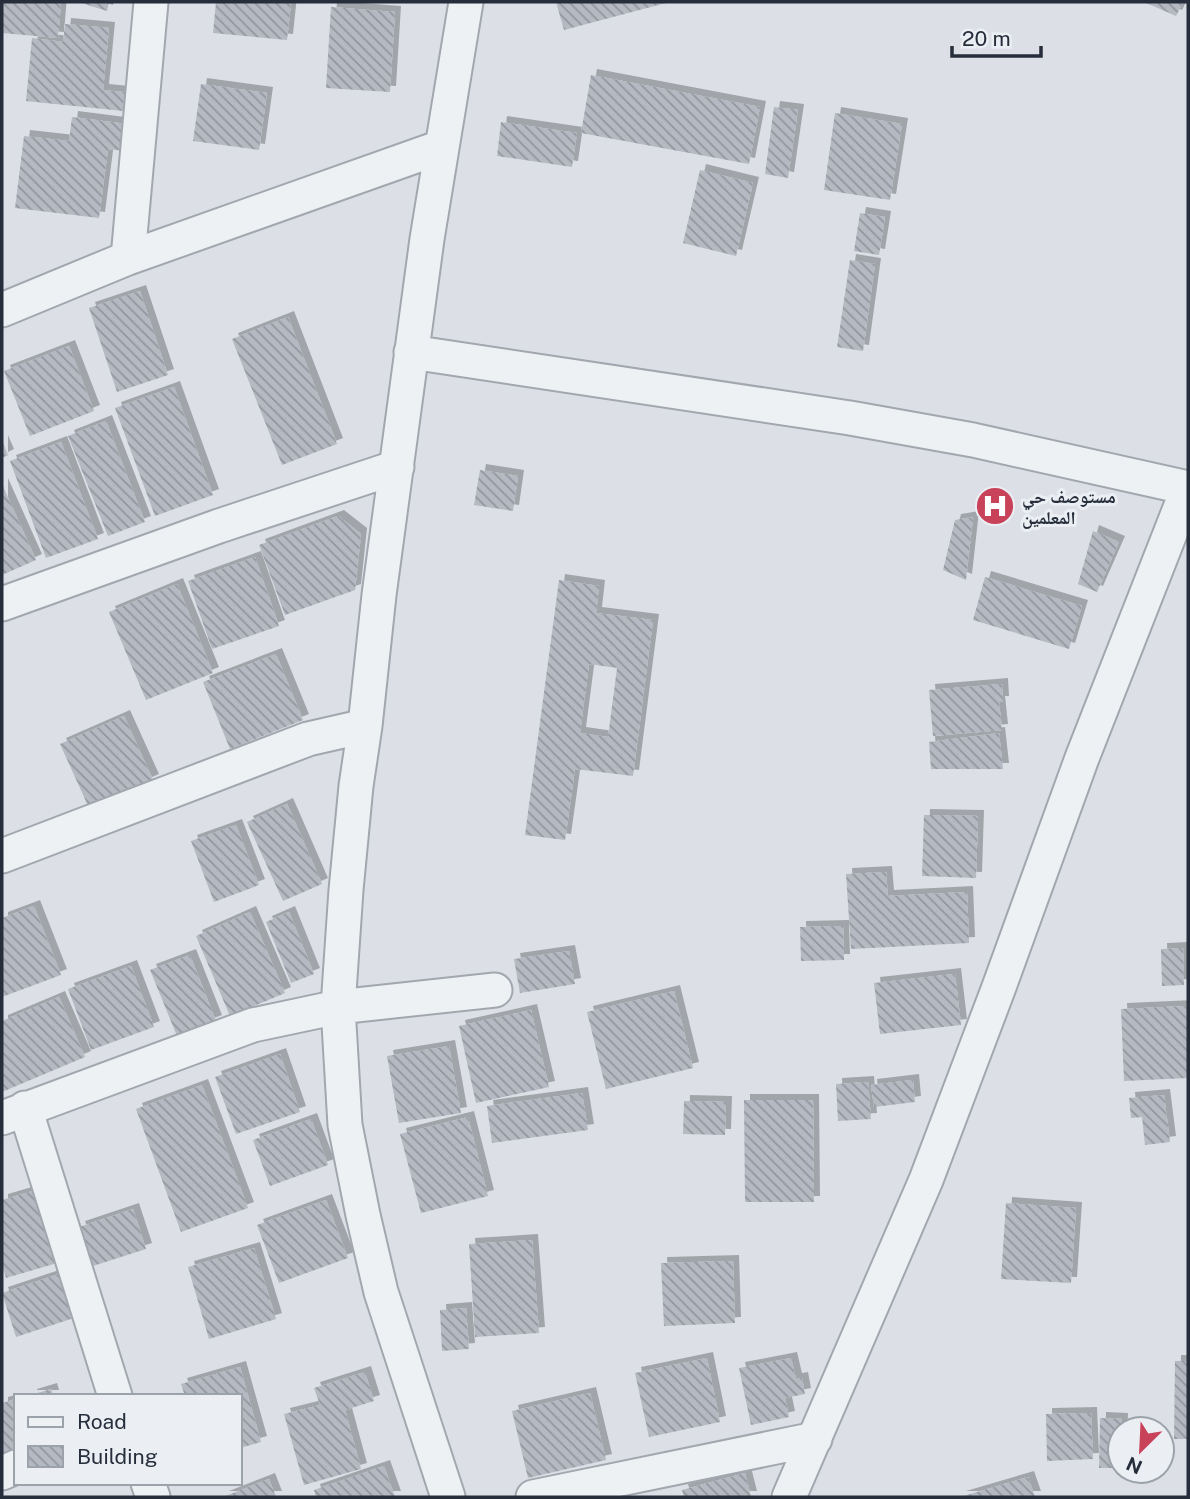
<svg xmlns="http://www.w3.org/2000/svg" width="1190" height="1499" font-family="'Public Sans','Noto Naskh Arabic',sans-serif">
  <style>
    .building { fill: url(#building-back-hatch); fill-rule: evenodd; filter: url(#shadow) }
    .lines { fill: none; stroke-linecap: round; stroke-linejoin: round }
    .minor-casing { stroke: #a2a7af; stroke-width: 37 }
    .minor { stroke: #eef1f4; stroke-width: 33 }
    .labels { text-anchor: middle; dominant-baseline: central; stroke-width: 6; stroke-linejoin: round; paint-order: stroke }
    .poi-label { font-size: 18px; font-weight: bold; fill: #262e3b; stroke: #ebeff4; text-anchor: start }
  </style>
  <defs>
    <pattern id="building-back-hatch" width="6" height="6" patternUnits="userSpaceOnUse" patternTransform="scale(1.75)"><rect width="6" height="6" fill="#b4b9c2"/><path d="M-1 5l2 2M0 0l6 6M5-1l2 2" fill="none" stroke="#92979f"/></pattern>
    <filter id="shadow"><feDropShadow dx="6" dy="-6" stdDeviation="0" flood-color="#0004"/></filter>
  </defs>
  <rect width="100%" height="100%" fill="#dce0e6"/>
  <path class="building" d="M2 2H61L58 38 2 33Z
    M78 2H109L107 11Z
    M216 2H291L287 40 213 33Z
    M556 2H666V3L564 30Z
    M1144 2H1183L1176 16Z
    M331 7 395 12 390 92 326 88Z
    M65 24 109 28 103 90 124 92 123 111 26 101 32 38 63 42Z
    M591 75 760 107 749 164 581 133Z
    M201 84 267 93 259 150 193 141Z
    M774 107 798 110 788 178 765 174Z
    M835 113 902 124 890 200 824 190Z
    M72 117 127 124 124 151 108 149 99 218 15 208 24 136 69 141Z
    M501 122 577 133 572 167 497 156Z
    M700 170 753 183 736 256 683 243Z
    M860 213 885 217 879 255 854 251Z
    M850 260 875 264 863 351 837 347Z
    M140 291 168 375 117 392 89 308Z
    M288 317 337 444 282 465 232 339Z
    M69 346 94 411 30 436 4 371Z
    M174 387 213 495 155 516 115 408Z
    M106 421 145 522 108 536 68 436Z
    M2 441 8 455 2 458Z
    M61 442 98 539 46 558 10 461Z
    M480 470 518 476 513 511 474 505Z
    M2 484 36 560 2 575Z
    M338 516 361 534 355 590 285 615 259 545Z
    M973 517 966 580 943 570 955 520Z
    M1093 531 1119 542 1097 592 1078 584Z
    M255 557 279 626 212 649 188 581Z
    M985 577 1082 606 1069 649 973 620Z
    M559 580 599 586 596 613 653 620 633 776 575 769 565 840 525 835ZM589 664 617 668 608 737 580 733Z
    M177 584 213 673 146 700 109 612Z
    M276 654 303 720 230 749 203 682Z
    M1002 684 1003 702H999L1002 730 933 736 929 690Z
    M124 716 153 780 89 808 60 744Z
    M999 733 1003 769H931L929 742Z
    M287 804 322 884 283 901 247 822Z
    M924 815 978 816 976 878 922 876Z
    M236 825 259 885 214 902 191 841Z
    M886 872 888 896 967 892 969 943 851 949 846 874Z
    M34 906 61 975 2 997V918Z
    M250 912 285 993 230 1016 196 936Z
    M289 912 314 974 291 983 266 922Z
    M843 926 844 960 801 961 800 927Z
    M1183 948 1184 985 1162 986 1161 949Z
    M569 951 575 984 520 993 514 959Z
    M190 955 216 1021 177 1036 150 970Z
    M131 966 154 1027 91 1050 68 989Z
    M955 974 961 1025 880 1034 874 983Z
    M674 991 693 1068 606 1089 587 1012Z
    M59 997 85 1057 2 1092V1021Z
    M1188 1006V1078L1124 1081 1121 1009Z
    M531 1010 549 1087 476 1103 459 1026Z
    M449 1046 461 1113 399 1123 387 1056Z
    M280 1054 300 1112 236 1134 215 1077Z
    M913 1080 915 1102 874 1107 871 1085Z
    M868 1082 871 1119 838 1121 836 1084Z
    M202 1085 248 1208 181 1232 136 1109Z
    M582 1093 588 1130 492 1143 487 1106Z
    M1164 1095 1170 1142 1145 1145 1142 1117 1131 1118 1129 1098Z
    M744 1100H813L814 1202H745Z
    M684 1101 726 1102 725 1135 683 1134Z
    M468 1117 488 1196 421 1213 400 1134Z
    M311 1119 328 1165 270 1186 253 1140Z
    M43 1188 64 1261 6 1278 2 1264V1200Z
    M326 1200 348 1258 279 1283 257 1225Z
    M1006 1203 1076 1208 1071 1283 1001 1279Z
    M133 1209 146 1249 93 1266 79 1227Z
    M532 1240 539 1333 475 1337 469 1244Z
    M254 1248 276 1319 209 1339 188 1267Z
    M733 1261 735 1323 664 1326 661 1263Z
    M62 1273 77 1317 16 1337 2 1293Z
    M466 1308 469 1349 442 1351 440 1310Z
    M707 1358 720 1422 649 1437 635 1373Z
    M791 1358 796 1379 802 1378 805 1394 785 1398 789 1417 751 1425 739 1368Z
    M1175 1361H1188V1439H1174Z
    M240 1367 261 1442 240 1448V1396H185L181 1384Z
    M365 1372 374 1401 345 1410 361 1469 304 1485 284 1414 320 1405 314 1388Z
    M51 1389 53 1396H31V1395Z
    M590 1393 606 1460 528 1478 512 1411Z
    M16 1399V1455L2 1459V1403Z
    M1091 1413 1093 1459 1047 1461 1046 1414Z
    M1100 1418 1122 1419 1120 1468H1099Z
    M384 1466 395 1497H316L314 1490Z
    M745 1473 751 1497H684L682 1490Z
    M1028 1477 1035 1497H960Z
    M269 1479 276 1497H223Z"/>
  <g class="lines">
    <g class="minor-casing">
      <path id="minor" d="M128 258 151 2
        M2 310 128 258 441 147
        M411 352 850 418 973 440 1188 488
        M2 604 219 526 397 467
        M2 856 308 739 365 726
        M25 1108 115 1396
        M2 1118 253 1025 338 1007 495 990
        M2 1473 16 1467
        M148 1483 153 1497
        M448 1497 381 1292 363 1215 345 1125 338 1007 346 890 356 786 365 726 379 595 427 239 466 2
        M533 1497 815 1439
        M789 1497 926 1180 999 987 1082 758 1188 488"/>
    </g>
    <use href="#minor" class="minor"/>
  </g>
  <defs>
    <g id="hospital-disc" transform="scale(2.0125)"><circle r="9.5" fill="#c84359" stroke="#ebeff4"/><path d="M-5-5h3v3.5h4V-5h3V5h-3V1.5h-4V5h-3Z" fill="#fff"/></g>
  </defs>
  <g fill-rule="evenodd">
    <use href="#hospital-disc" x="995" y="506"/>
  </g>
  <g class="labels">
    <g class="poi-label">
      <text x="1022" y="496">مستوصف حي<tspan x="1022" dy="21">المعلمين</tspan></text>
    </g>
  </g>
  <rect width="1190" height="1499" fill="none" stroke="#262e3b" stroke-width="7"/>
  <rect x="14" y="1394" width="228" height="91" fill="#ebeff4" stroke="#9ca2aa" stroke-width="2"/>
  <rect x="28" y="1417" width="35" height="10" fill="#eef1f4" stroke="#9ca2aa" stroke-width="2"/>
  <text x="77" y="1429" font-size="21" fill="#262e3b">Road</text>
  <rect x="28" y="1446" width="35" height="21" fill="url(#building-back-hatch)" stroke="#9ca2aa" stroke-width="2"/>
  <text x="77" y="1464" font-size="21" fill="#262e3b">Building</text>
  <g transform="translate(1141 1450) rotate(204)"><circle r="33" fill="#ebeff4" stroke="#9ca2aa" stroke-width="2"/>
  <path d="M0-5L12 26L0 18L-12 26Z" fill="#c84359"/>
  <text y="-10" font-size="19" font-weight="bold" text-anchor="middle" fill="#262e3b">N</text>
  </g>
  <path d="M952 46v10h89v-10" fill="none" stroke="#262e3b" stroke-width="3.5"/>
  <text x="962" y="46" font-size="21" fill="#262e3b" stroke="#ebeff4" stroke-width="5" paint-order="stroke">20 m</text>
</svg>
